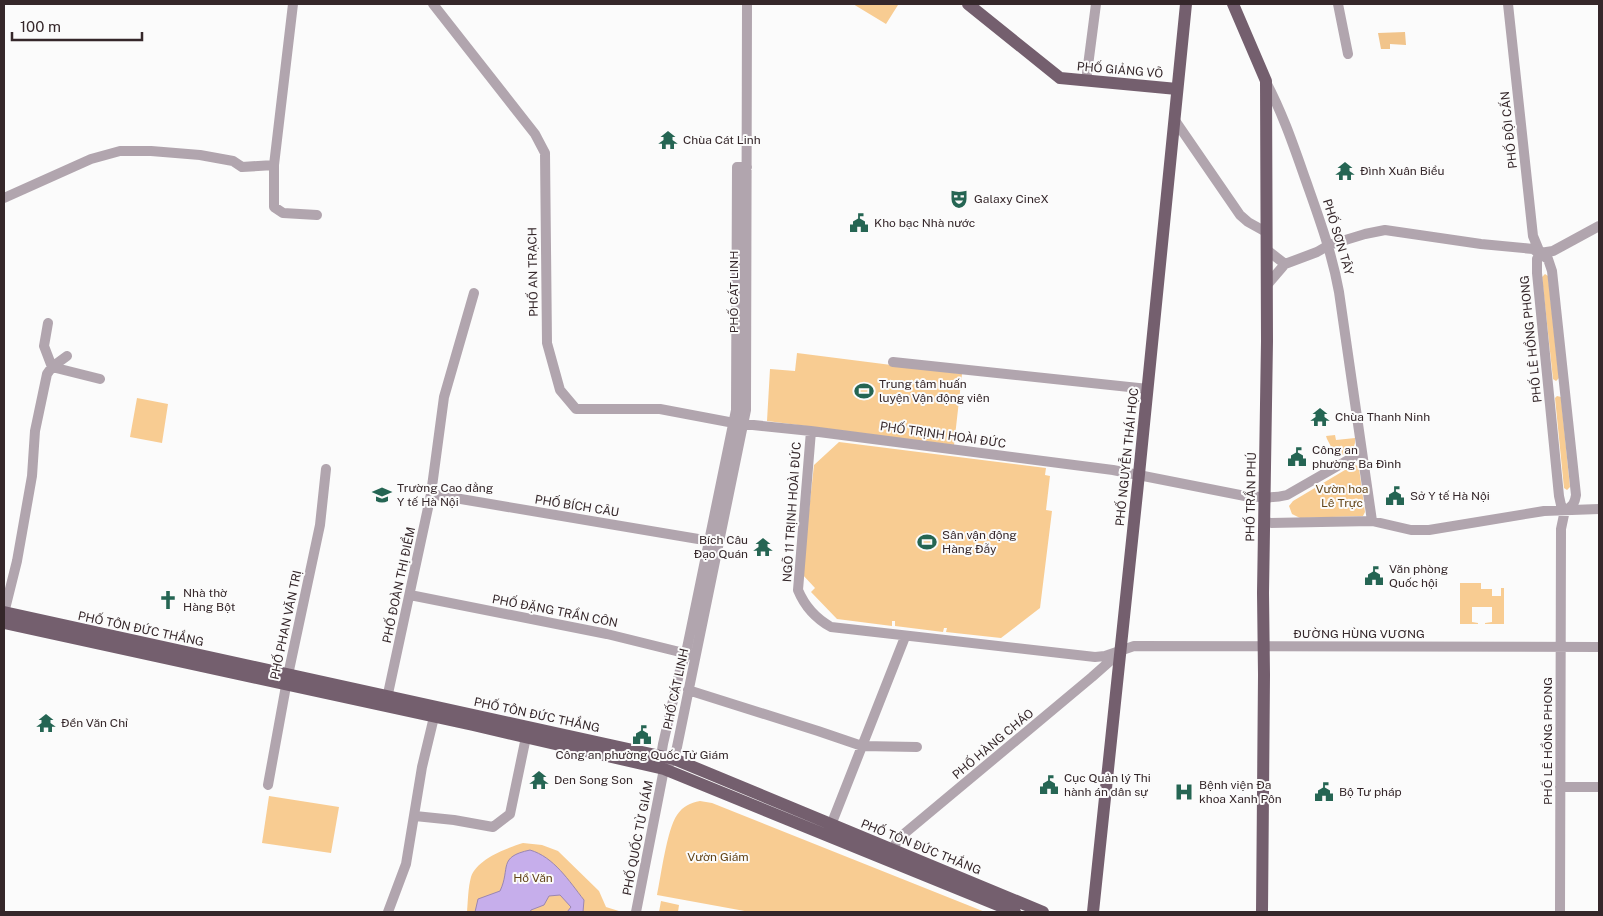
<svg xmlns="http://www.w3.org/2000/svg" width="1603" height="916" font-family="'Public Sans',sans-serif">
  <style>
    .green { fill: #f8cc92 }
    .forest { fill: #f1c48b }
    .water { fill: #c6aeeb; stroke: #9a86b1 }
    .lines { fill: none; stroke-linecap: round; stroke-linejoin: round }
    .minor { stroke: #b1a5ae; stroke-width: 10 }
    .major { stroke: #745f6e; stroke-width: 12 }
    .labels { text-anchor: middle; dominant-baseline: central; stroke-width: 4; stroke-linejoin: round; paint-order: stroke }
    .street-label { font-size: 12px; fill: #35272a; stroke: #fbfbfb }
    .poi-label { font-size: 12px; fill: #35272a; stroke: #fbfbfb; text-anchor: start }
    .park-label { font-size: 12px; fill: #634519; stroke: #fbfbfb }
  </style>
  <rect width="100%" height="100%" fill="#fbfbfb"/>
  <path class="green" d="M853 4H897L898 5 886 24Z
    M1545 274 1548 276 1559 378 1556 381 1553 379 1542 277Z
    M797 353 962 374 954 445 767 421 770 369 795 371Z
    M1557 396 1561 397 1570 487 1567 490 1564 488 1555 398Z
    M137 398 168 404 162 443 130 437Z
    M1335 435 1336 440 1355 438V443L1353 449 1337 458 1327 439 1326 436Z
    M839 442 1046 468 1045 475 1050 476 1046 510 1052 511 1040 608 1001 638 946 632 947 628H944L943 632 895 626V621H892V626L837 619 811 592 815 588 802 574 814 465Z
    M1355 464 1359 468 1365 512 1363 516 1300 518 1292 514 1289 506 1293 501Z
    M1460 583H1481V589H1492V596H1501V588H1504V624H1485V623L1492 622V607H1472V622L1478 623V624H1460Z
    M269 796 339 807 331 853 262 843Z
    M700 801 712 803 985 912H750L657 895C661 876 667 829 677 815 683 806 690 803 700 801Z
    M523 843 542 845 558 851 599 891 606 907 622 912H467C468 901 468 888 471 877 477 859 507 848 523 843Z
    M661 901 679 905 678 912H659Z"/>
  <path class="forest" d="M1405 32 1406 45 1390 44V49H1381L1378 33Z"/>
  <path class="water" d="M530 850C554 857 569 881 584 900L583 912H567L571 907 560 895 549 896 544 905 531 910 530 912H475L478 899 500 891C511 868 497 857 530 850Z"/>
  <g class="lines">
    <path class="minor" d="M293 4 274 165V207L283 213 317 215
      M433 4 535 134 545 153 547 343 560 390 576 409H660L734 423 811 431 1113 470 1245 496C1260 497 1272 499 1287 495L1362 452
      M1338 4 1348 54
      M1508 4 1533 236 1540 253
      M1086 81 1096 4
      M1266 82C1283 114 1294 147 1306 181 1319 218 1332 253 1339 292L1372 521
      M1174 119 1240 215 1248 222 1266 232
      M4 198 91 159 120 151H151L200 155 233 161 242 167 274 165
      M1267 250 1285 264
      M1540 253 1537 259V273L1559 496 1561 505 1565 510
      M1540 253 1553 251 1599 226
      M1267 285 1285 264 1317 252 1329 245 1365 234 1385 230 1481 244 1533 249 1548 259 1552 271 1576 495C1575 502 1573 507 1565 510L1561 529 1560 912
      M48 323 44 346 52 367 100 379
      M893 362 1148 389
      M811 431 798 590C805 607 815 618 831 627L1095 657 1105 656 1134 646 1599 647
      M431 494 716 542
      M1265 523 1372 521 1411 530H1429L1544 511 1599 509
      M410 595 607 634 692 655
      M4 613 17 561 32 476 35 431 47 374 52 367 67 356
      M688 690 818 731 862 746 917 747
      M386 703 431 494 444 397 474 293
      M670 763 674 759 677 747 746 410 747 4
      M268 785 288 675 320 525 326 469
      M1560 787H1599
      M415 816 454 820 493 827 510 814 526 737
      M831 825 905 637
      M889 855 899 838 1092 677 1118 654
      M388 912 406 864 422 767 434 717
      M636 912 664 769 661 756 663 744 680 670 686 653 736 410 737 167H747"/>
    <path class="major" d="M968 4 1060 78 1177 89
      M1233 4 1266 81 1267 341 1263 593 1264 675 1262 912
      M4 612 674 759 1043 912
      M4 623 473 725 664 769 1015 912
      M1093 912 1139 474 1186 4"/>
  </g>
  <defs>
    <g id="temple-bare" transform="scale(1.5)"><path d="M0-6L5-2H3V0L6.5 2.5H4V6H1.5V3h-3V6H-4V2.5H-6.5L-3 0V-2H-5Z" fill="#256553" stroke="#fbfbfb" stroke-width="2.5" paint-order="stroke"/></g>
    <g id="theatre-bare" transform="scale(1.5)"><path d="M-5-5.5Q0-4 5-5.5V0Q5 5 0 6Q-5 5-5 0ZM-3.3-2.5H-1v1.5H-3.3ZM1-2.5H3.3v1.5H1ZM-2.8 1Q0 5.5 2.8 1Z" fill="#256553" stroke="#fbfbfb" stroke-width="2.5" paint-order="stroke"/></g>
    <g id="civic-bare" transform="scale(1.5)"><path d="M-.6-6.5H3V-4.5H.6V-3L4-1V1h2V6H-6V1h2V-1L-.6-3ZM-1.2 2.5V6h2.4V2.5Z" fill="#256553" stroke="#fbfbfb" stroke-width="2.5" paint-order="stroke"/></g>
    <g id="stadium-bare" transform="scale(1.5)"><path d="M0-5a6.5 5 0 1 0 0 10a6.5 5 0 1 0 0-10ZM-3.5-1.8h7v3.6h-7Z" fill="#256553" stroke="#fbfbfb" stroke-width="2.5" paint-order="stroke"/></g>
    <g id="university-bare" transform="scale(1.5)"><path d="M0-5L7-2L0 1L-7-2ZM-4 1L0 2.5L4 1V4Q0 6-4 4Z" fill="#256553" stroke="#fbfbfb" stroke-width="2.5" paint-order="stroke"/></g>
    <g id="church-bare" transform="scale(1.5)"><path d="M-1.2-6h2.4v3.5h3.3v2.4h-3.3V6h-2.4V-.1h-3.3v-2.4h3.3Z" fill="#256553" stroke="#fbfbfb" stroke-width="2.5" paint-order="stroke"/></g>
    <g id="hospital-bare" transform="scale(1.5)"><path d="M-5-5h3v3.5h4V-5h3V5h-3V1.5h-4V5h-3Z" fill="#256553" stroke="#fbfbfb" stroke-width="2.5" paint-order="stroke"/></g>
  </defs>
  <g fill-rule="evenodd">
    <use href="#temple-bare" x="668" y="140"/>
    <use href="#temple-bare" x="1345" y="171"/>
    <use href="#theatre-bare" x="959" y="199"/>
    <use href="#civic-bare" x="859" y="223"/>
    <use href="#stadium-bare" x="864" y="391"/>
    <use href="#temple-bare" x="1320" y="417"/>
    <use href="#civic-bare" x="1297" y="457"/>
    <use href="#university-bare" x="382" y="495"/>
    <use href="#civic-bare" x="1395" y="496"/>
    <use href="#stadium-bare" x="927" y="542"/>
    <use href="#temple-bare" x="763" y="547"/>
    <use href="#civic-bare" x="1374" y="576"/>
    <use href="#church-bare" x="168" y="600"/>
    <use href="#temple-bare" x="46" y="723"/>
    <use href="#civic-bare" x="642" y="735"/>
    <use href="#temple-bare" x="539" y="780"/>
    <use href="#civic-bare" x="1049" y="785"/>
    <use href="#hospital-bare" x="1184" y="792"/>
    <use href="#civic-bare" x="1324" y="792"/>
  </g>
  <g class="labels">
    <g class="street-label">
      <text transform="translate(1120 70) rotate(5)">PHỐ GIẢNG VÕ</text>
      <text transform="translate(1509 130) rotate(-96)">PHỐ ĐỘI CẤN</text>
      <text transform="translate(1338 237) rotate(73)">PHỐ SƠN TÂY</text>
      <text transform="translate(533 272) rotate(-91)">PHỐ AN TRẠCH</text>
      <text transform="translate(734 292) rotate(-90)">PHỐ CÁT LINH</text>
      <text transform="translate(1531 339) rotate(-96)">PHỐ LÊ HỒNG PHONG</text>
      <text transform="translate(943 435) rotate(8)">PHỐ TRỊNH HOÀI ĐỨC</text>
      <text transform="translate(1127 457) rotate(-84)">PHỐ NGUYỄN THÁI HỌC</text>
      <text transform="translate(1251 497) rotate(-89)">PHỐ TRẦN PHÚ</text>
      <text transform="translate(577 506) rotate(9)">PHỐ BÍCH CÂU</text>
      <text transform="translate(792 512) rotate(-86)">NGÕ 11 TRỊNH HOÀI ĐỨC</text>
      <text transform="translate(399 585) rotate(-78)">PHỐ ĐOÀN THỊ ĐIỂM</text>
      <text transform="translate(555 611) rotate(11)">PHỐ ĐẶNG TRẦN CÔN</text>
      <text transform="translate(286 625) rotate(-78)">PHỐ PHAN VĂN TRỊ</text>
      <text transform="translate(141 629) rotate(12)">PHỐ TÔN ĐỨC THẮNG</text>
      <text x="1359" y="634">ĐƯỜNG HÙNG VƯƠNG</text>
      <text transform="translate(676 689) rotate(-78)">PHỐ CÁT LINH</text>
      <text transform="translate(537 715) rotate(12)">PHỐ TÔN ĐỨC THẮNG</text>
      <text transform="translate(1548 741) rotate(-90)">PHỐ LÊ HỒNG PHONG</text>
      <text transform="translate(993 744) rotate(-40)">PHỐ HÀNG CHÁO</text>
      <text transform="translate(638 838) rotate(-79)">PHỐ QUỐC TỬ GIÁM</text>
      <text transform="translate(921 847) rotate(22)">PHỐ TÔN ĐỨC THẮNG</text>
    </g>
    <g class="poi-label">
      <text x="683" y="140">Chùa Cát Linh</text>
      <text x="1360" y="171">Đình Xuân Biểu</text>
      <text x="974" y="199">Galaxy CineX</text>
      <text x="874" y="223">Kho bạc Nhà nước</text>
      <text x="879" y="384">Trung tâm huấn<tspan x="879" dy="14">luyện Vận động viên</tspan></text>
      <text x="1335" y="417">Chùa Thanh Ninh</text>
      <text x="1312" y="450">Công an<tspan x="1312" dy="14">phường Ba Đình</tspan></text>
      <text x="397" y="488">Trường Cao đẳng<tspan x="397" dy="14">Y tế Hà Nội</tspan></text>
      <text x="1410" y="496">Sở Y tế Hà Nội</text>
      <text x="942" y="535">Sân vận động<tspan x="942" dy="14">Hàng Đẫy</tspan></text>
      <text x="748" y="540" text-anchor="end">Bích Câu<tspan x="748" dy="14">Đạo Quán</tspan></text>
      <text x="1389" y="569">Văn phòng<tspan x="1389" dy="14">Quốc hội</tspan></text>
      <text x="183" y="593">Nhà thờ<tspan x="183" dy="14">Hàng Bột</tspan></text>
      <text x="61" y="723">Đền Văn Chỉ</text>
      <text x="642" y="755" text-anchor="middle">Công an phường Quốc Tử Giám</text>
      <text x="1064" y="778">Cục Quản lý Thi<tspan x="1064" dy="14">hành án dân sự</tspan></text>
      <text x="554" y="780">Den Song Son</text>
      <text x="1199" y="785">Bệnh viện Đa<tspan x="1199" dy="14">khoa Xanh Pôn</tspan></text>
      <text x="1339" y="792">Bộ Tư pháp</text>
    </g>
    <g class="park-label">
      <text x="1342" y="489">Vườn hoa<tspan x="1342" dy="14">Lê Trực</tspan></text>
      <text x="718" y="857">Vườn Giám</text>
      <text x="533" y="878">Hồ Văn</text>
    </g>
  </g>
  <rect width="1603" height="916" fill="none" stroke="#35272a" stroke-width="10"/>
  <path d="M12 32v8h130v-8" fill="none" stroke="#35272a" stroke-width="2.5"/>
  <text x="20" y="32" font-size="15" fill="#35272a" stroke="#fbfbfb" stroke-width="4" paint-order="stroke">100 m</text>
</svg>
